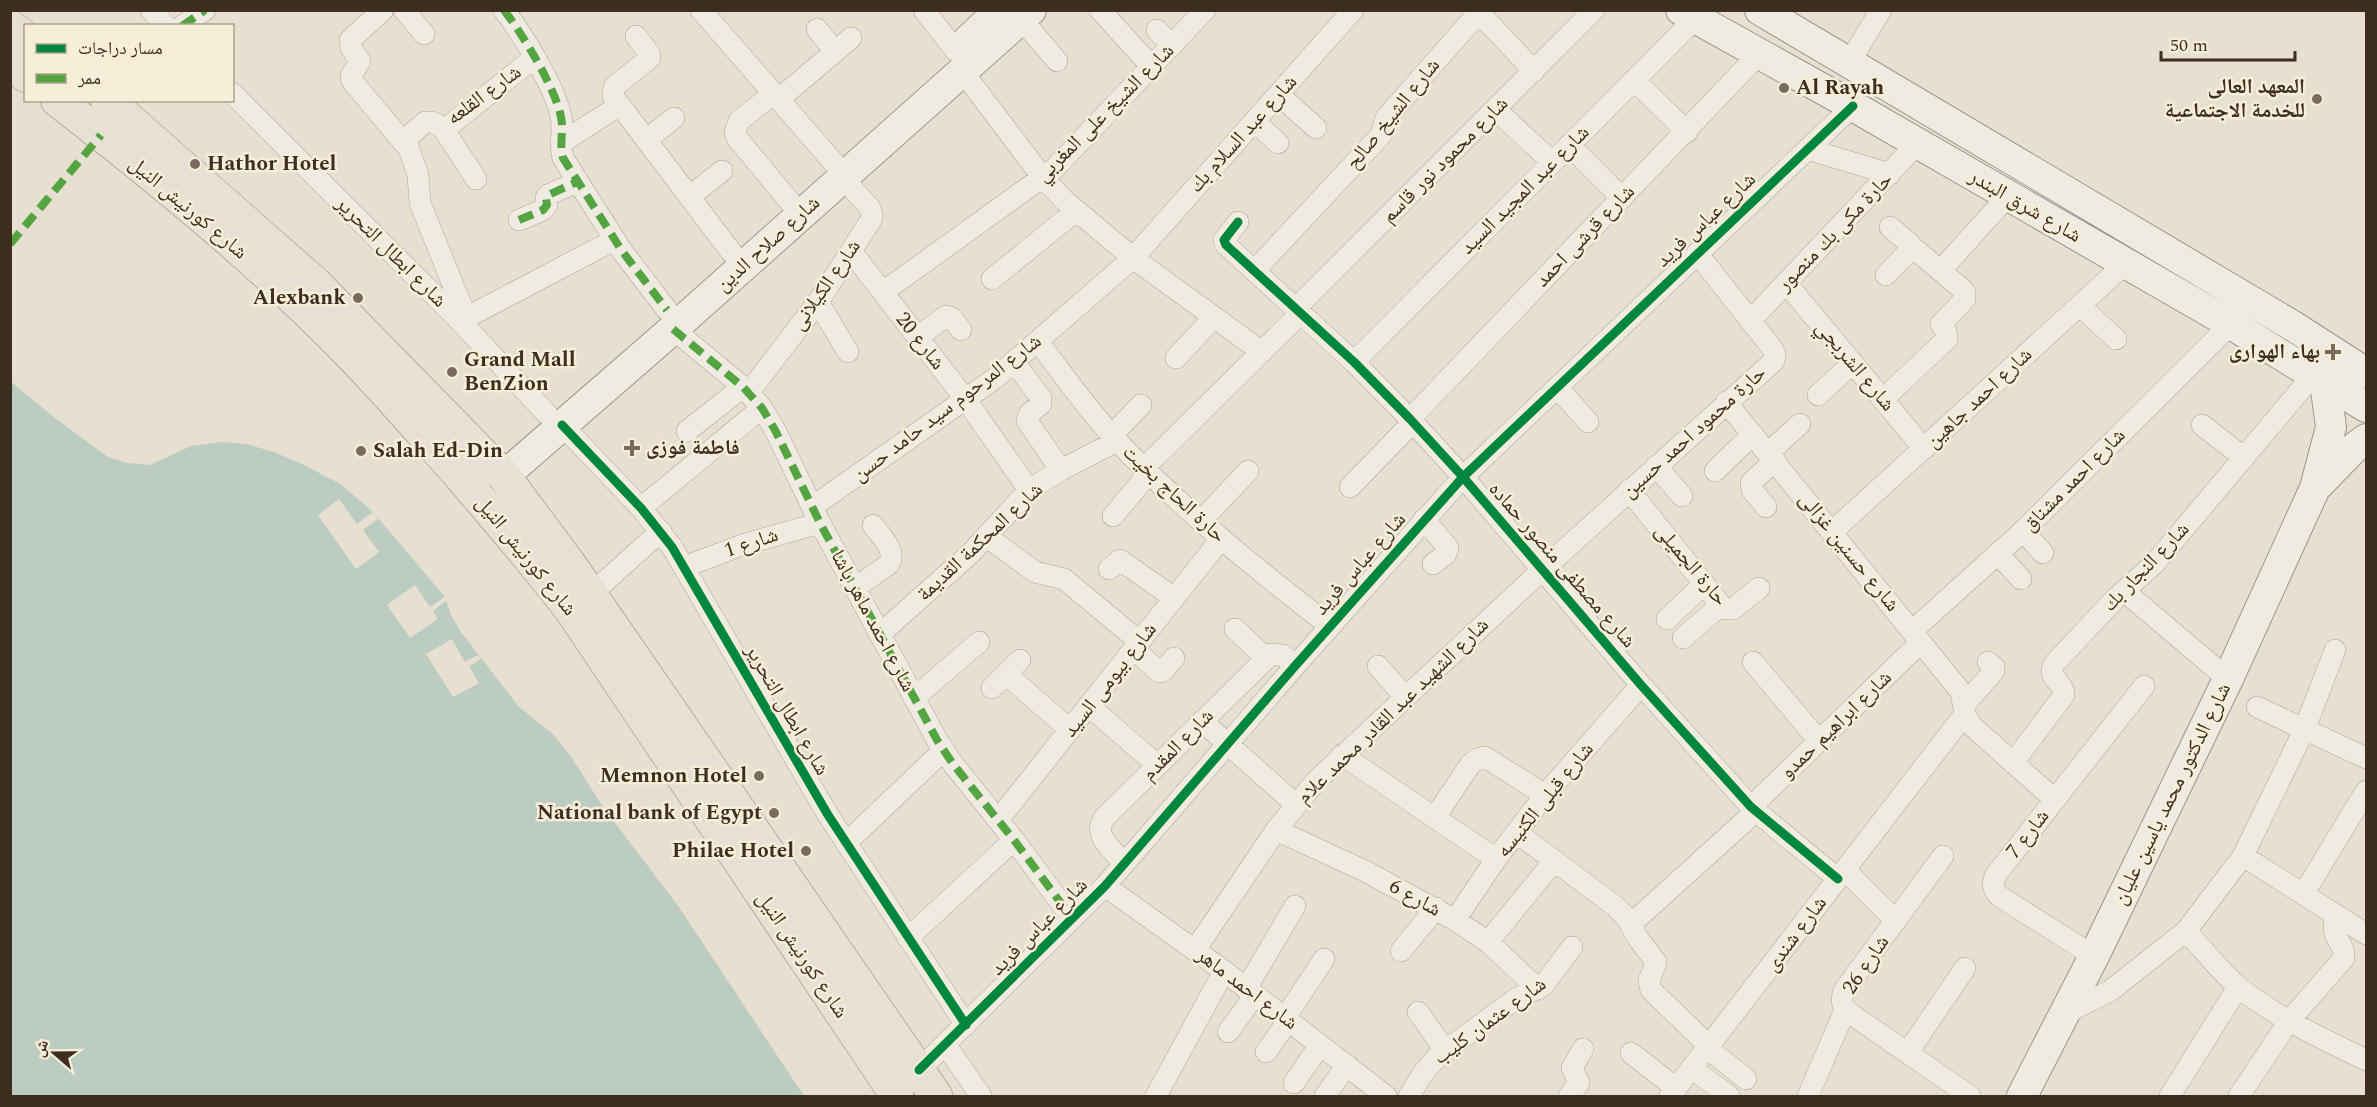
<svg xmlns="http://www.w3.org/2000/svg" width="2377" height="1107" font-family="Spectral,'Noto Naskh Arabic',serif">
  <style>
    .water { fill: #bcccc2 }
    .pier { fill: #e7e0d1 }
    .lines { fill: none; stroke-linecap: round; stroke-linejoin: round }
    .street-casing { stroke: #ada599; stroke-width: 22 }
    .secondary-casing { stroke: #9c958a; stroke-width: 32 }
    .primary-casing { stroke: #928b80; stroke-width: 34 }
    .street { stroke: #efebe3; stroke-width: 21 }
    .secondary { stroke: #efebe3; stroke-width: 30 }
    .primary { stroke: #e6e1d4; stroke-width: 33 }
    .quiet { stroke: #54a441; stroke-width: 8; stroke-dasharray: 15 8; stroke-linecap: butt }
    .cycleway-casing { stroke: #f7eed8; stroke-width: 13 }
    .cycleway { stroke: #00873e; stroke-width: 9 }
    .poi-dot { fill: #786c5e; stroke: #f7eed8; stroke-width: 2 }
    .labels { text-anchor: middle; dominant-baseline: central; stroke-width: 5; stroke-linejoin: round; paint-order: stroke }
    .poi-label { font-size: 21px; font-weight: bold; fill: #3d2e20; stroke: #f7eed8; text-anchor: end }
    .street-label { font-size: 21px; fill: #3d2e20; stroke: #f7eed8 }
  </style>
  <rect width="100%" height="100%" fill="#e7e0d1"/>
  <path class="water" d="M10 381 55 418 108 457 128 463 150 465 191 446 222 442 246 444 274 452 302 464 342 485 373 512 445 597 451 615 461 632 519 707 553 734 572 758 603 807 679 907 804 1096H11Z"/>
  <path class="pier" d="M339 499 357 524 373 512 378 519 363 530 379 552 356 569 318 515Z
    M415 585 430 607 445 597 447 600 433 611 438 619 410 638 387 605Z
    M452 639 465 662 478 655 481 659 469 666 479 683 453 697 426 654Z"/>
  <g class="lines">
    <g class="street-casing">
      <path id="street" d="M151 10 166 26
        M383 10 350 40 351 48 360 61 351 76 352 81 409 149 418 175 420 203 466 317
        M404 10 424 34
        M504 10C523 35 555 87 561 117 564 131 559 144 563 158L622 251 667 310
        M701 10 834 163
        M924 10 956 51
        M1100 10 1152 67
        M1022 20 1057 61
        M182 26 205 10
        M817 29 835 52
        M1157 30 1172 46
        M636 36 649 53 650 58 614 87 613 96 732 253
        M1849 63 1881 10
        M963 72 1043 178 1065 201 1133 258 1262 352
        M1634 80 1687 132
        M232 93 460 321 547 414
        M774 93 739 121 735 132 737 138 790 202
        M1278 94 1316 128
        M779 99 851 38
        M1496 110 1552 162
        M1254 121 1278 143
        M442 127 476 179
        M646 140 674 118
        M404 141 425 122H432L442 127 450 125 534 58
        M561 143 620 105
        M1569 145 1622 198
        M1807 149 1890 174
        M689 197 722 171
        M519 220 543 210 547 205 546 198 548 195 577 182
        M1238 222 1224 240 1226 245 1354 362 1410 419 1463 477 1641 685 1751 807 1838 879
        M1890 227 1910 244 1912 249
        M851 251 966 400 1029 490
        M1255 270 1381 135 1386 118 1472 20 1478 17 1485 19 1534 71
        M1941 270 2008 196
        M992 279 1076 211
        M1786 283 1924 449
        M883 292 1054 169 1205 10
        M818 302 848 352
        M2080 306 2116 339
        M1296 308 1594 10
        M1751 320 1918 143
        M460 321 614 240
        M673 329 743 387 762 408 775 430 820 523 937 740 953 764 1014 840 1072 918
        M918 337 946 316 952 318 961 330
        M1038 342C1064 375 1089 412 1118 442 1183 510 1256 569 1330 626
        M1176 358 1214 317
        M1014 362 1041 398V404L1029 414 1027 421 1061 470
        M1354 362 1696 18
        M1557 387 1588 422
        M749 392 818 302 871 220 872 214 870 208 843 178
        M1818 395 1853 363
        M1883 399 1947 339 1946 332 1941 324 1965 299V293L1962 289 1916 250 1909 251 1886 275
        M1726 402 1961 692 1965 714 1971 725 2055 800
        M1410 419 1760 53
        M562 425 641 508 672 547 828 815 966 1025
        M2202 425 2243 457
        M687 431 743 387
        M1112 435 1141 405
        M1768 453 1800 424
        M1656 466 1682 496
        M1144 468 1301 313
        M1715 471 1753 434
        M1350 487 1413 422
        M1629 490 1724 609H1733L1759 588
        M812 507 994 379 1133 258 1353 10
        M1766 507 1752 490 1751 483 1775 460
        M641 508 762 408
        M1113 516 1149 473
        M1424 519 1448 548 1446 554 1433 564
        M1201 521 1248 471
        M1833 531 2125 264
        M2023 531 2043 553
        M986 536 1035 572 1064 579 1140 642
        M1998 554 2021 579
        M684 567 745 544 820 523
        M1109 569 1120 560 1174 598
        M855 588 889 564C897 550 881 537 873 525
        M2124 591 2228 679
        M591 594 661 531
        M1667 619 1704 584
        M1235 629 1266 658
        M1912 631 2023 531 2231 324
        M880 634 971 553 1029 490 1061 470 1117 441
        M1683 638 1721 605
        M1134 649 1159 672 1163 671 1174 658
        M1753 662 1819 741
        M1378 666 1405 697
        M1006 674 1070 730
        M992 688 1020 660
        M914 698 979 642
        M1964 705 1994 671V667L1988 662
        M1089 706 1157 765
        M2257 707 2366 758
        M1202 721 1295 804
        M1342 755 1496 859
        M2013 763 2064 695C2064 681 2045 678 2055 663L2115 599 2155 563 2314 374
        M1751 807 1921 642
        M1435 817 1470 765 1477 759 1485 757 1545 795
        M998 820 1221 539
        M1276 830 1365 871 1455 920 1488 942 1538 989
        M1517 833 1615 906 1627 918 1637 937 1656 962 1649 981 1651 990 1709 1046
        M846 843 944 750
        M1943 856 1845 989C1840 1000 1841 1007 1851 1014L1970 1096
        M2243 856 2366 934
        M1124 863C1113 850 1091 835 1105 817L1271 654 1283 655 1295 666
        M1845 870 1896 921
        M1105 886 1224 971 1386 1096
        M2304 893 2366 791
        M1455 920 1496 859 1545 795 1641 685
        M1631 924 1755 812
        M2186 931C2204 950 2221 973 2241 989 2279 1019 2323 1039 2366 1060
        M908 938 1014 840
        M1488 942 1554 861
        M1195 950 1276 830 1317 780 1541 571 1774 361 1775 354 1772 348 1697 253
        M1401 951 1436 908
        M2094 956 1999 896C1993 889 1992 885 1995 876L2144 686
        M1246 989 1295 906
        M1418 1012 1445 1050
        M2064 1014 2110 991 2186 931 2243 856 2305 728 2335 650
        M1285 1018 1324 959
        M1228 1032 1255 995
        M945 1044 981 1096
        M1707 1048 1746 1079
        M1266 1052 1288 1021
        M1908 1052 1965 968
        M1631 1053 1676 1088
        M1691 1068 1729 1096
        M919 1070 1105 886 1295 666 1463 477 1853 106
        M1294 1083 1320 1045
        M1156 1096 1224 971
        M1325 1096 1347 1065
        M1409 1096 1424 1072 1438 1056 1517 998 1543 986 1572 947
        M1569 1096 1579 1083 1572 1068 1583 1049
        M1670 1096 1965 714
        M1808 1096 1845 1010
        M2170 1096 2238 987
        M2239 1096 2289 1021 2344 958C2345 940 2327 937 2337 916"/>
    </g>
    <g class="secondary-casing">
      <path id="secondary" d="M1681 10 1853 106 2231 324 2366 407
        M1760 10 2293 326 2366 373
        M963 45 1000 10
        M504 476 673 329 1031 10
        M2319 484 2354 448 2366 439
        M2022 1096 2094 956 2228 679 2315 488 2331 427 2325 382"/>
    </g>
    <g class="primary-casing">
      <path id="primary" d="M10 26 26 38
        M10 64 26 76
        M57 100C155 176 252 255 339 343 382 386 421 432 461 477 498 521 536 564 571 610L897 1096
        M107 100 315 283 504 476 571 566 936 1096"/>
    </g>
    <use href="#street" class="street"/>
    <use href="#secondary" class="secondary"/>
    <use href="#primary" class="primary"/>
    <path class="quiet" d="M504 10C523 35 555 87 561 117 564 131 559 144 563 158L622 251 667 310
      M182 26 205 10
      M519 220 543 210 547 205 546 198 548 195 577 182
      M10 244 101 135
      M673 329 743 387 762 408 775 430 820 523 937 740 953 764 1014 840 1072 918"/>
    <g class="cycleway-casing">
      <path id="cycleway" d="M1238 222 1224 240 1226 245 1354 362 1410 419 1463 477 1641 685 1751 807 1838 879
        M562 425 641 508 672 547 828 815 966 1025
        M919 1070 1105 886 1295 666 1463 477 1853 106"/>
    </g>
    <use href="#cycleway" class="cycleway"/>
  </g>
  <g class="poi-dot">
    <circle cx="1784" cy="88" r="6"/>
    <circle cx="2317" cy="99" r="6"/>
    <circle cx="195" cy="164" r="6"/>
    <circle cx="358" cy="298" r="6"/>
    <path d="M2330 343h6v6h6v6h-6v6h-6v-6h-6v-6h6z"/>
    <circle cx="452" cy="372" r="6"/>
    <path d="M629 439h6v6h6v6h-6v6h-6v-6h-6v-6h6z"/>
    <circle cx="361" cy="451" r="6"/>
    <circle cx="759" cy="776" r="6"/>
    <circle cx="774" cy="813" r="6"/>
    <circle cx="806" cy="851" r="6"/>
  </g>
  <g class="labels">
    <g class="poi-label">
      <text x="2305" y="87">المعهد العالى<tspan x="2305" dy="24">للخدمة الاجتماعية</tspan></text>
      <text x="1796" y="88" text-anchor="start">Al Rayah</text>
      <text x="207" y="164" text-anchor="start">Hathor Hotel</text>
      <text x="346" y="298">Alexbank</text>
      <text x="2320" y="352">بهاء الهوارى</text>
      <text x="464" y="360" text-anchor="start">Grand Mall<tspan x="464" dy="24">BenZion</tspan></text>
      <text x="646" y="448" text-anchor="start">فاطمة فوزى</text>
      <text x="373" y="451" text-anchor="start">Salah Ed-Din</text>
      <text x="747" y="776">Memnon Hotel</text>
      <text x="762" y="813">National bank of Egypt</text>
      <text x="794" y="851">Philae Hotel</text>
    </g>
    <g class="street-label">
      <text transform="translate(484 95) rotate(-36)">شارع القلعه</text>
      <text transform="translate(1105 113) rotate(-45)">شارع الشيخ على المغربي</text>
      <text transform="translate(1393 114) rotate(-51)">شارع الشيخ صالح</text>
      <text transform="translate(1243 134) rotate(-48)">شارع عبد السلام بك</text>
      <text transform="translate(1445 160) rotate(-45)">شارع محمود نور قاسم</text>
      <text transform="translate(1525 190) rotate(-45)">شارع عبد المجيد السيد</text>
      <text transform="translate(2025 206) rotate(30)">شارع شرق البندر</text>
      <text transform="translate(188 208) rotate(40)">شارع كورنيش النيل</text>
      <text transform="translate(1706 220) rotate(-43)">شارع عباس فريد</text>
      <text transform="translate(1835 232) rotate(-46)">حارة مكى بك منصور</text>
      <text transform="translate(1585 236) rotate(-46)">شارع قرشى احمد</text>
      <text transform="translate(768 244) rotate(-42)">شارع صلاح الدين</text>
      <text transform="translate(391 252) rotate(45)">شارع ابطال التحرير</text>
      <text transform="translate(826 285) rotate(-55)">شارع الكيلانى</text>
      <text transform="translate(920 341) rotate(52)">شارع 20</text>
      <text transform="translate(1855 366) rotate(50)">شارع الشربجي</text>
      <text transform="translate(1979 398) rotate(-43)">شارع احمد جاهين</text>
      <text transform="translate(947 408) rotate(-37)">شارع المرحوم سيد حامد حسن</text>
      <text transform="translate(1694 432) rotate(-42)">حارة محمود احمد حسين</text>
      <text transform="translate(2074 480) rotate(-45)">شارع احمد مشناق</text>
      <text transform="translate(1174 494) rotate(43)">حارة الحاج بخيت</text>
      <text transform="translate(980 542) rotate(-43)">شارع المحكمة القديمة</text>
      <text transform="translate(751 543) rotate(-18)">شارع 1</text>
      <text transform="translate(1849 552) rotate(51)">شارع حسنين غزالى</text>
      <text transform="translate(526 556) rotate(51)">شارع كورنيش النيل</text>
      <text transform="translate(1360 564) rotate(-49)">شارع عباس فريد</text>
      <text transform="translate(1562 565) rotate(49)">شارع مصطفى منصور حماده</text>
      <text transform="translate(1691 565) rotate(50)">حارة الجميلى</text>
      <text transform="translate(2146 567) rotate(-46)">شارع النجار بك</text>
      <text transform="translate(873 621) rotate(62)">شارع احمد ماهر باشا</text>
      <text transform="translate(1110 680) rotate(-52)">شارع بيومى السيد</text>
      <text transform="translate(787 710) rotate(60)">شارع ابطال التحرير</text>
      <text transform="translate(1393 711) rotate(-44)">شارع الشهيد عبد القادر محمد علام</text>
      <text transform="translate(1836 725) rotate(-44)">شارع ابراهيم حمدو</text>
      <text transform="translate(1178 745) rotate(-45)">شارع المقدم</text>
      <text transform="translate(2172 794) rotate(-64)">شارع الدكتور محمد ياسين عليان</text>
      <text transform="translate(1545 800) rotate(-51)">شارع قبلى الكنيسه</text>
      <text transform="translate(2028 834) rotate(-52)">شارع 7</text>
      <text transform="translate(1415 898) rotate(29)">شارع 6</text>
      <text transform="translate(1039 927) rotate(-45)">شارع عباس فريد</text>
      <text transform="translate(1796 934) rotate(-53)">شارع شندى</text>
      <text transform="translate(802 955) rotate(56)">شارع كورنيش النيل</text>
      <text transform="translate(1866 965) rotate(-56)">شارع 26</text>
      <text transform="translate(1247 989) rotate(37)">شارع احمد ماهر</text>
      <text transform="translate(1490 1021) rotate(-36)">شارع عثمان كليب</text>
    </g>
  </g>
  <rect width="2377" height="1107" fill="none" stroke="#3d2e20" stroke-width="24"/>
  <rect x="24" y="24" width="210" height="78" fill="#f7eed8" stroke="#ada18e" stroke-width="1.5"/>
  <rect x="36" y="44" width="30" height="9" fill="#00873e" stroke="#ada18e" stroke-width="1.5"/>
  <text x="78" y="54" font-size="18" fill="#3d2e20">مسار دراجات</text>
  <rect x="36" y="74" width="30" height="9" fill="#54a441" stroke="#ada18e" stroke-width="1.5"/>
  <text x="78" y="84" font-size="18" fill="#3d2e20">ممر</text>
  <g transform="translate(54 1053) rotate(290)" stroke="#f7eed8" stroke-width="4.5" paint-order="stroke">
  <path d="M0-4.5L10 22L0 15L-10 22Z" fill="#3d2e20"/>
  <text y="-9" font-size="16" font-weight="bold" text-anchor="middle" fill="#3d2e20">ش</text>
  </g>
  <path d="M2161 51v9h134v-9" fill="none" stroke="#3d2e20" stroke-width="3"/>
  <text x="2170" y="51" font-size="18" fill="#3d2e20" stroke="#f7eed8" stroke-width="4.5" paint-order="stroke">50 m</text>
</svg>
